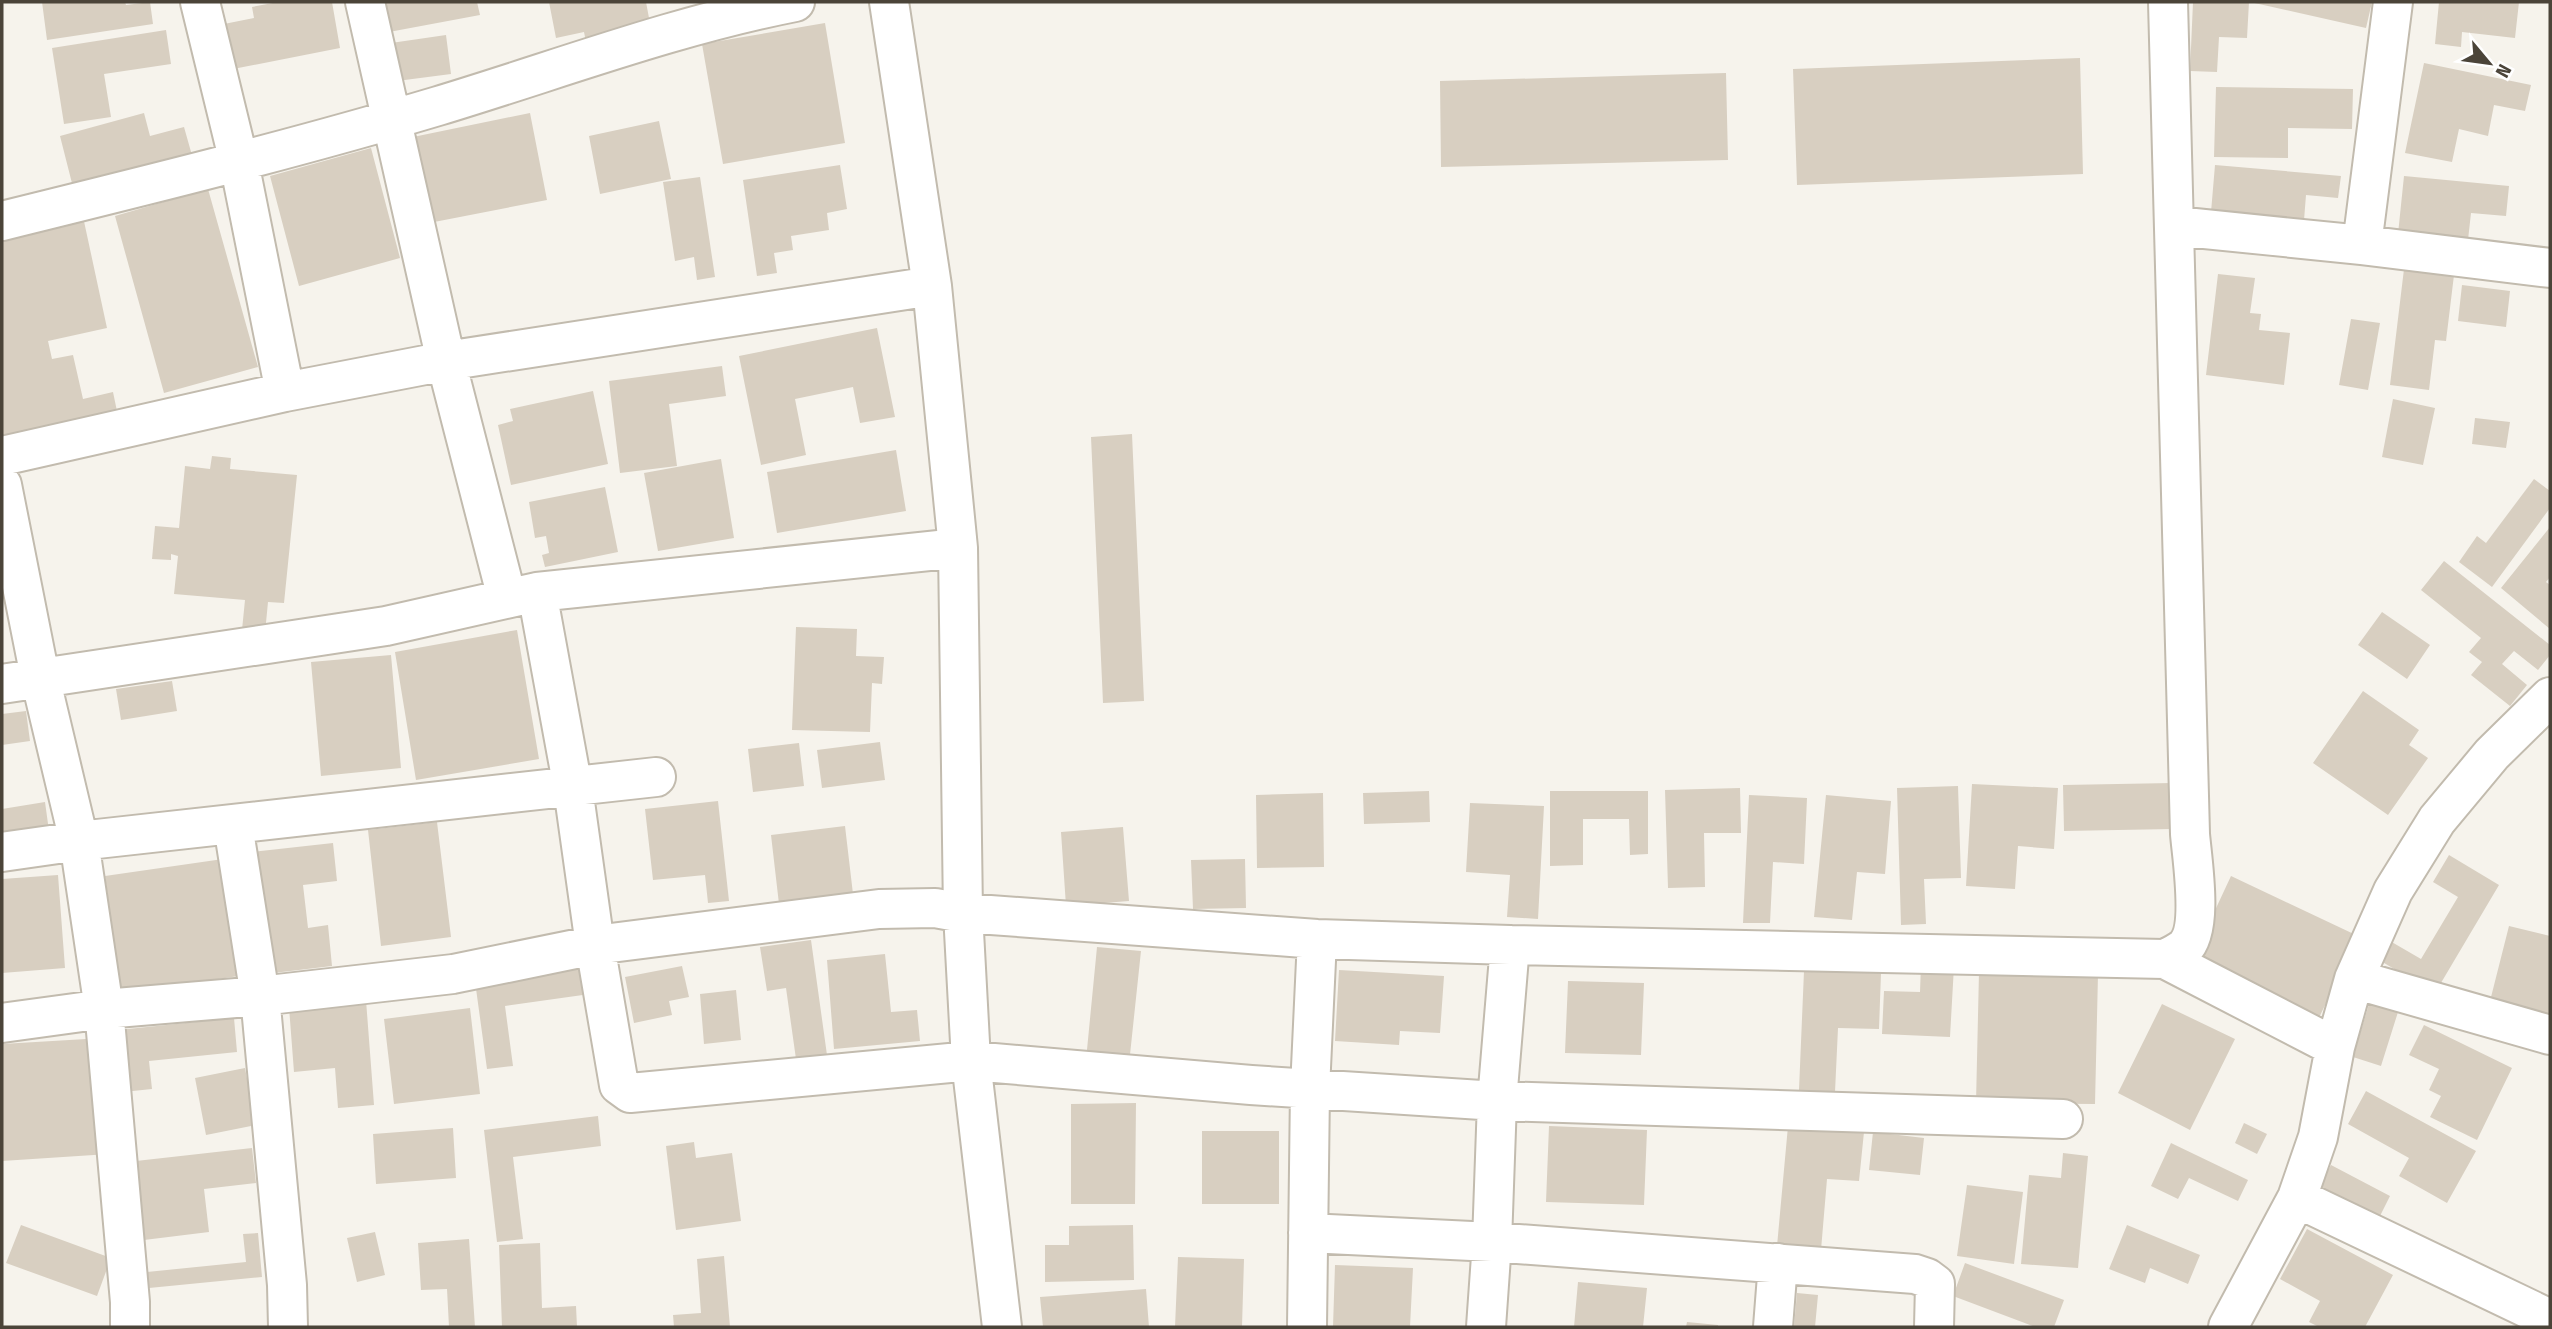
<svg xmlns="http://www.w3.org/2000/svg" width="2552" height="1329" font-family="'Fira Sans Condensed',sans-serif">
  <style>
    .building { fill: #d8cfc1 }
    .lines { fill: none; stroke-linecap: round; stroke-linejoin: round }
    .minor-casing { stroke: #c2bbae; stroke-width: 42 }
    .minor { stroke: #fff; stroke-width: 38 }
  </style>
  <rect width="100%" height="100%" fill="#f6f3ec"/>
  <path class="building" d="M42 2H125L126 5 150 2 153 24 47 40Z
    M278 2H332L340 48 228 70 219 25 254 18 252 7Z
    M383 2H477L480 15 389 32Z
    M549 2H646L652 34 587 47 584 32 556 38Z
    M2193 2H2249L2247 38 2219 37 2217 72 2190 71Z
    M2250 2H2372L2366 28Z
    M2439 2H2519L2515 38 2462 32 2461 47 2435 44Z
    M825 23 845 143 723 164 702 44Z
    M166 30 171 64 104 74 111 117 64 124 52 48Z
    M446 35 451 74 397 81 391 43Z
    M2080 58 2083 174 1797 185 1793 69Z
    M2424 63 2531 85 2525 111 2494 105 2488 136 2459 129 2452 162 2405 153Z
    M1726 73 1728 160 1441 167 1440 81Z
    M2216 87 2353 89 2352 129 2288 128V158L2214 157Z
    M144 113 150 136 184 127 195 166 76 199 60 136Z
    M530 113 547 200 429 223 413 137Z
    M659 121 671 179 600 194 589 136Z
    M371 148 400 258 299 286 270 176Z
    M840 165 847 209 827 213 829 230 791 236 793 250 774 253 777 273 757 276 743 180Z
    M2215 165 2341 176 2338 198 2306 195 2303 233 2210 224Z
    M2404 176 2509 186 2506 216 2471 213 2468 240 2398 234Z
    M700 177 715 277 697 280 694 257 675 261 663 182Z
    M208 189 258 367 164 393 115 216Z
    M82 212 107 328 48 341 52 359 73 355 83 399 113 392 118 416 2 443V230Z
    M2404 269 2454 275 2446 341 2435 340 2429 390 2390 385Z
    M2218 274 2255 278 2250 313 2261 314 2259 330 2290 333 2284 385 2206 375Z
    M2462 285 2510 291 2506 327 2458 321Z
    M2351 319 2380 323 2368 390 2339 385Z
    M877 328 895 417 860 423 853 387 795 399 806 455 761 465 739 356Z
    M722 366 726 396 669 404 677 466 620 473 609 381Z
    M593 391 608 464 511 485 498 425 513 421 510 409Z
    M2393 399 2435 408 2423 465 2382 457Z
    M2475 418 2510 422 2506 448 2472 444Z
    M1132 434 1144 701 1103 703 1091 437Z
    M896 450 906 511 777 533 767 472Z
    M212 456 231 458 230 469 297 475 284 603 268 602 265 633 242 630 245 600 174 594 178 556 171 554V560L152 559 155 526 179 528 185 466 210 469Z
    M721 459 734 538 658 551 644 473Z
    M2534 479 2550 491V508L2492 587 2459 562 2477 536 2486 543Z
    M605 487 618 552 545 567 542 555 549 553 546 536 535 538 529 502Z
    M2550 527V577L2546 582 2550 585V629L2501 588Z
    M2444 561 2550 645V655L2538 670 2514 651 2502 664 2527 685 2510 706 2471 675 2482 662 2469 652 2481 638 2421 590Z
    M2382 612 2430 645 2407 679 2358 645Z
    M796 627 857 629 856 656 884 657 882 684 872 683 870 732 792 730Z
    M517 630 539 759 416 780 395 652Z
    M391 655 401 768 321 776 311 662Z
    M172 681 177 711 121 720 116 689Z
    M2363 691 2419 730 2409 745 2428 758 2388 815 2313 763Z
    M26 711 30 741 2 745V714Z
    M880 742 885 780 822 788 817 750Z
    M799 743 804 786 753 792 748 749Z
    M2172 783V829L2064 831 2063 785Z
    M1972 784 2058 788 2054 849 2018 846 2015 889 1966 886Z
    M1958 786 1961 878 1924 879 1926 924 1901 925 1897 788Z
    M1740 788 1741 833H1704L1705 887 1668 888 1665 790Z
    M1429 791 1430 822 1364 824 1363 793Z
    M1550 791H1648V854L1630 855 1629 819H1583V865L1550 866Z
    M1323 793 1324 867 1257 868 1256 795Z
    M1749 795 1807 798 1804 864 1773 862 1770 923H1743Z
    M1826 795 1891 801 1885 874 1857 872 1852 920 1814 917Z
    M718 801 729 901 708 903 705 875 653 880 645 809Z
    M45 802 49 831 2 838V809Z
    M1470 803 1544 806 1538 919 1507 917 1510 875 1466 872Z
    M437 822 451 937 381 946 368 830Z
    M845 826 853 894 779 904 771 835Z
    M1123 827 1129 901 1066 906 1061 832Z
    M333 843 337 881 303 885 308 928 328 925 332 966 265 974 252 852Z
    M2449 855 2499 885 2435 993 2379 960 2390 941 2421 959 2458 897 2433 882Z
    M223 859 239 976 121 993 105 876Z
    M1245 859 1246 908 1193 909 1191 860Z
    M58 875 65 968 2 973V879Z
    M2231 876 2358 936 2316 1024 2190 964Z
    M2509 926 2550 936V1021L2489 1005Z
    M811 940 827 1055 796 1059 786 988 767 991 760 947Z
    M1097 947 1141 951 1129 1064 1086 1060Z
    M885 954 891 1012 917 1010 920 1041 834 1049 827 960Z
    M592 957 597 993 505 1006 513 1066 487 1069 474 974Z
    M1921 964 1954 966 1950 1037 1882 1034 1884 991 1920 992Z
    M682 966 689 997 669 1001 672 1015 634 1023 625 977Z
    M1339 970 1444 976 1440 1033 1400 1031 1399 1045 1335 1041Z
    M1804 971 1881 973 1879 1029 1838 1028 1835 1092 1799 1090Z
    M1979 972 2098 974 2095 1104 1976 1103Z
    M1568 981 1644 983 1641 1055 1565 1053Z
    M736 990 741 1040 704 1044 700 994Z
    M366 1000 374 1105 338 1108 335 1068 294 1072 289 1007Z
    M2162 1004 2235 1039 2190 1130 2118 1093Z
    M2369 1004 2398 1012 2381 1066 2353 1057Z
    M470 1008 480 1094 394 1104 384 1019Z
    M234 1018 237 1052 149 1061 152 1089 123 1092 118 1030Z
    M2424 1025 2512 1068 2477 1140 2430 1117 2441 1096 2429 1090 2439 1069 2409 1055Z
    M103 1038 109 1154 2 1161V1044Z
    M245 1068 256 1125 206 1135 195 1078Z
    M2366 1091 2476 1151 2447 1203 2399 1176 2409 1158 2348 1124Z
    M1136 1103 1135 1204H1071V1104Z
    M598 1116 601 1146 513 1157 523 1239 497 1242 484 1130Z
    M2244 1123 2267 1134 2257 1154 2235 1143Z
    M1549 1126 1647 1130 1644 1205 1546 1202Z
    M1788 1126 1864 1132 1859 1181 1827 1179 1821 1250 1777 1246Z
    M453 1128 456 1178 376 1184 373 1134Z
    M1202 1131H1279V1204H1202Z
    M1873 1132 1924 1138 1920 1175 1869 1170Z
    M694 1142 696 1158 732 1153 741 1221 676 1230 666 1146Z
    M2171 1143 2248 1180 2238 1201 2189 1178 2178 1199 2151 1186Z
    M252 1148 256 1183 204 1189 209 1232 144 1240 136 1161Z
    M2063 1153 2088 1156 2078 1268 2021 1264 2029 1175 2061 1178Z
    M2331 1165 2390 1196 2377 1222 2317 1191Z
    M1967 1185 2023 1192 2014 1264 1957 1256Z
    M21 1225 111 1258 97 1296 6 1263Z
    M1133 1225 1134 1280 1045 1282V1245H1069V1226Z
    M2127 1225 2200 1255 2188 1284 2150 1268 2145 1283 2109 1269Z
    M2307 1229 2393 1275 2365 1327H2319L2309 1322 2320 1301 2280 1279Z
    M375 1232 385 1275 357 1282 347 1238Z
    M258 1233 262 1277 149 1288 147 1272 246 1262 243 1234Z
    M469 1239 475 1327H449L447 1289 421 1290 418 1243Z
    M540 1243 542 1308 576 1306 577 1327H502L499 1245Z
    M724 1256 730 1327H674L673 1315 701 1313 697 1259Z
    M1178 1257 1244 1259 1242 1327H1175Z
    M1965 1263 2064 1300 2054 1327H2035L1953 1296Z
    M1335 1265 1413 1268 1410 1327H1333Z
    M1578 1282 1647 1288 1643 1327H1574Z
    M1146 1289 1149 1327H1043L1040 1297Z
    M1797 1293 1818 1295 1815 1327H1794Z
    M1687 1322 1718 1325V1327H1686Z"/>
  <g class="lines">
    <g class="minor-casing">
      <path id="minor" d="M200 2 239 162 285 392
        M365 2 446 361 507 598
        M889 2 932 286 958 548 963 913 971 1061 1002 1327
        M2 221C148 185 294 149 438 106 557 70 673 26 795 2
        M2175 226 2362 245 2550 268
        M2362 245 2393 2
        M2 456 285 392 446 361 932 286
        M2 485 40 677 79 841 104 1009 130 1302V1327
        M537 592 573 788 595 945 619 1085 630 1093 971 1061 1251 1085 1497 1101 2063 1119
        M2 684 386 626 537 592 958 548
        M233 825 260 996 287 1285 288 1327
        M2 852 79 841 656 777
        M2165 959 2335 1047
        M2354 979 2550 1035
        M2 1023 104 1009 260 996 453 974 595 945 879 909 935 908 963 913 1317 939 1510 945 2165 959C2171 956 2179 952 2184 948 2204 930 2192 859 2190 834L2168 2
        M2297 1198 2550 1319
        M1308 1233 1492 1242 1915 1274 1927 1278 1935 1284 1934 1327
        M1307 1327 1310 1089 1317 939
        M1486 1327 1492 1242 1497 1101 1510 945
        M1773 1327 1778 1263
        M2228 1327 2297 1198 2318 1137 2335 1047 2354 979 2393 891 2437 820 2492 754 2550 697"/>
    </g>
    <use href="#minor" class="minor"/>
  </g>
  <rect width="2552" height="1329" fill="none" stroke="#4b4439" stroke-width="7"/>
  <g transform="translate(2489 63) rotate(119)" stroke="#ffffff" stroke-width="5" paint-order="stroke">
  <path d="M0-5L12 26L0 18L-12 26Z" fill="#4b4439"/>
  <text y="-10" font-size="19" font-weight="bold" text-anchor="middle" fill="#4b4439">N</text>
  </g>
</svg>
